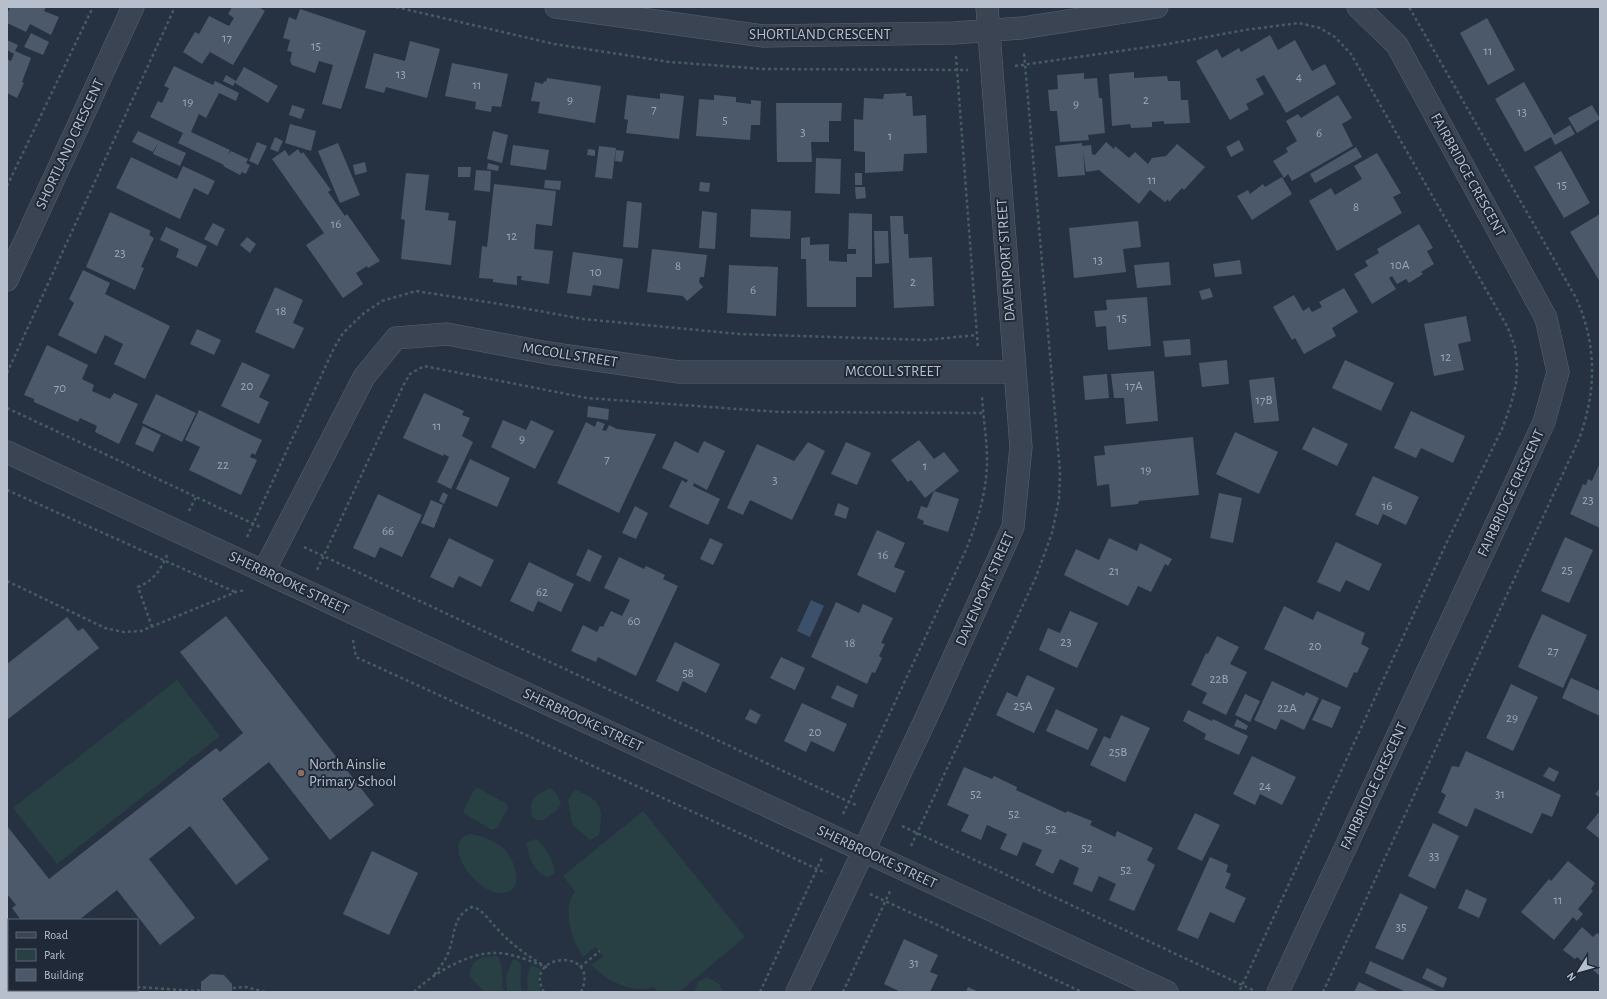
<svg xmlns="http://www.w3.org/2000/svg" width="1607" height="999" font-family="'Alegreya Sans',sans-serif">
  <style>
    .green { fill: #284043 }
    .water { fill: #3c506b }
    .building { fill: #4c596b }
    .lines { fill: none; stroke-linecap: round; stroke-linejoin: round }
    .minor-casing { stroke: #58626f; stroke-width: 23 }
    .path { stroke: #465d60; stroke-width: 2.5; stroke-dasharray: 3 3; stroke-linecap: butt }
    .minor { stroke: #3a4452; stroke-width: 22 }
    .education-dot { fill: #8d6e63; stroke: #1f2937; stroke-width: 1.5 }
    .labels { text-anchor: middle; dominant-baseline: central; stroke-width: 4; stroke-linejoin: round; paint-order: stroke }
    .number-label { font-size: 13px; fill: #9ca6b4 }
    .street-label { font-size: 15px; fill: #b7bfcc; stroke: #1f2937 }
    .poi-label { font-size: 15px; fill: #b7bfcc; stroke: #1f2937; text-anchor: start }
  </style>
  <rect width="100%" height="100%" fill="#263242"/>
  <path class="green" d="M177 680 220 736 57 864 13 808Z
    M478 788 507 804 508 808 497 828 492 830 465 814 463 811 474 790Z
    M550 788 556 793 561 802 558 809 544 820H537L532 817C529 798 533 797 550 788Z
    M575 790C603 801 603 808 599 835L590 840 572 824 568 800Z
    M643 811 745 937 679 992H658L654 987C633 995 606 980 591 965L603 956 596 947 583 957C571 939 562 910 575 891L563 876Z
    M470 834C482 836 494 840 503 848 515 859 527 894 500 893 474 892 440 842 470 834Z
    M535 839C546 845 553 861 555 873L548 877C534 874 529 856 526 843Z
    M497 956C505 966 500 980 504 992H485L470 977C470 959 481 956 497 956Z
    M513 959 520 962C523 972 518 982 523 992H507L506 977Z
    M531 965 541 969 538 978 541 992H528L527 978Z
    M707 977 719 984 723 992H694L698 982Z"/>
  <path class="water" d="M811 600 824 606 810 637 797 631Z"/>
  <path class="building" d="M10 7H46L44 11 59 17 51 35 30 24 26 32 7 23V14Z
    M232 7H259L265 11 233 65 210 52 202 64 183 52 195 32 199 34 209 16 229 26 234 18 228 14Z
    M300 9 366 31 341 109 322 104 333 65 319 61 315 73 292 65 290 61 292 52 287 51 290 40 283 38 289 17 296 20Z
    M1487 18 1515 70 1488 85 1460 33Z
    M31 33 49 42 43 55 24 47Z
    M1270 35 1278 50 1295 40 1312 71 1325 64 1336 84 1286 113 1264 75 1256 79 1264 94 1246 104 1249 109 1230 120 1196 61 1217 49 1222 58 1239 48 1241 52Z
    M7 40 18 45 15 51 31 58 22 82 24 83 17 98 7 93V59L11 61 14 54 7 50Z
    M410 41 440 49 427 98 386 87 384 93 365 88 374 53 405 61Z
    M452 63 508 74 501 107 492 106 491 112 475 109 476 102 445 96Z
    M174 66 213 85 215 81 239 93 236 101 219 93 206 118 199 114 191 132 230 150 228 155 231 151 248 159 246 163 250 165 246 174 242 172 240 175 223 166 224 165 178 143 183 133 150 117 158 101 162 103 169 88 164 86Z
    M244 67 278 86 268 103 235 83Z
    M1134 72V78L1167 76 1168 81H1180L1181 100H1188L1190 123 1164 124V121L1152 122V127L1131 128 1130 124 1112 126 1109 74Z
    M1084 73V79L1097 78 1099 98H1102L1105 133 1088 135 1089 140 1060 142 1057 111H1050L1048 90 1058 89 1057 75Z
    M226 75 236 81 233 86 223 81Z
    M547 78 601 86 595 123 538 113 540 102 531 101 535 82 543 84 544 81 546 82Z
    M1524 82 1554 135 1570 125 1575 134 1555 145 1551 137 1525 152 1495 99Z
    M660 93 684 96 679 139 626 133 628 120 624 119 627 95 660 99Z
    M906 93V96H912L913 116 926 115 927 153 904 154 903 171 865 173V152L854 151V119L863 120 864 98 883 99 884 94Z
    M714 95 736 97V102L751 104V100L761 101 760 125H751L750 140 696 136 699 99 714 100Z
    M1338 95 1352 118 1342 124 1353 146 1292 181 1288 174 1284 178 1273 161 1288 152 1286 148 1297 141 1286 121 1298 114 1301 118Z
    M776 103H842L841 121H829V142H811L812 162H777Z
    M292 105 305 109 301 119 289 115Z
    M1592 105 1600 119 1577 133 1568 118Z
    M290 124 316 131 311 151 285 143Z
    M138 131 186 153 180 166 153 154 158 143 153 152 132 142Z
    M493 131 508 135 502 163 487 159Z
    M275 137 283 141 278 152 270 149Z
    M1239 140 1244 150 1231 157 1226 147Z
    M257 142 267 146 258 165 249 161Z
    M1106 142 1114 149 1115 146 1129 158 1135 152 1148 164 1152 158 1166 156 1177 144 1205 167 1184 190 1182 188 1169 202 1168 199 1165 202 1150 190 1139 204 1099 170 1086 172 1083 151 1085 175 1058 177 1055 146 1082 143V146L1091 145 1092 154 1095 155Z
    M338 143 360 195 340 203 318 151Z
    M513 145 549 150 546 170 510 165Z
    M599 146 616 148 612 179 595 177Z
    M1356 147 1362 157 1315 183 1310 174Z
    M298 149 301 154 303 152 331 190 328 192 345 216 347 214 380 261 368 268 367 266 356 273 363 284 343 298 306 245 324 233 272 159 285 150 289 156Z
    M588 149 595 150V156L587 155Z
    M616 150 624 151 622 162 615 161Z
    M1561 151 1590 203 1564 218 1534 167Z
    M1377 153 1401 193 1393 197 1402 213 1337 251 1309 201 1331 188 1335 195 1362 179 1354 166Z
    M131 157 177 179 183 166 215 181 208 195 194 188 180 219 116 188Z
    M816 158 841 159 840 194 815 193Z
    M365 162 367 172 355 175 353 165Z
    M488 163 499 166 498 171 487 169Z
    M458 167H471L470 177H458Z
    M476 170 491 171 490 192 474 190Z
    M406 173 429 175 425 210 449 213 448 220 456 221 451 265 401 259 405 220 401 219Z
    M855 173H862V185H855Z
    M1282 177 1292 194 1252 220 1237 196 1248 190 1250 194 1263 184 1265 187Z
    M545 180 561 181 560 190 544 188Z
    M700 182 710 183 709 192 699 191Z
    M494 184 556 191 552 226 536 224 534 249 553 251 549 284 521 280 522 276H517V285L493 282V279L479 278 482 246 487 247Z
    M855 187H865L866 198 856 199Z
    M627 201 642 203 638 248 623 247Z
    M751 209 791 211 790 239 750 237Z
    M702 211 717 213 715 249 699 248Z
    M110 212 151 231 149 235 154 238 141 267 144 268 135 290 86 267Z
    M849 213 872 214V277H856V307H807L806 259H801V238L810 237V245L829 244V261L847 262V254H856V249H848Z
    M1600 214V282L1570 232Z
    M890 216H903L904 234H908L909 258 932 257 934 306 894 308Z
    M1138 221 1141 247 1123 249 1126 272 1074 278 1069 228Z
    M213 223 225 229 217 246 204 239Z
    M1419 224 1433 248 1427 251 1434 264 1421 272 1423 274 1409 283 1406 279 1397 284 1392 276 1389 278 1396 289 1372 304 1354 274 1368 266 1365 261 1379 253 1377 249Z
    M166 227 207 246 197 267 176 257 179 249 160 240Z
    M874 231H888L889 263 875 264Z
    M247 237 256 244 250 253 240 245Z
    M652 249 707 255 704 277H700L699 282 703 287 687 301 683 296 647 292Z
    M573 252 623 259 619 289 593 285 591 296 567 293Z
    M1240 260 1242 274 1215 277 1213 264Z
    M1169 262 1171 285 1137 288 1134 265Z
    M729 265 778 267 776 316 727 313Z
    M83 270 110 283 105 294 170 326 145 379 114 364 123 344 105 335 96 354 58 335 74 303 69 299Z
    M275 287 303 300 293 323 304 328 294 349 255 332Z
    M1210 288 1213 297 1202 300 1199 291Z
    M1344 288 1358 312 1332 328 1336 336 1304 354 1295 338 1292 340 1273 307 1294 295 1303 311 1309 307 1312 312 1322 307 1319 302Z
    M1147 297 1151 346 1108 350 1106 326 1096 327 1094 311 1107 310 1106 300Z
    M1466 316 1471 341 1458 344 1464 370 1434 376 1424 324Z
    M197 329 221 340 214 355 190 344Z
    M1190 339 1191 355 1165 357 1163 341Z
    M47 345 88 365 82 379 94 385 92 391 110 399 114 393 138 404 119 444 95 432 97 426 80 418 78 422 34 402V399L24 395Z
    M1227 360 1229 384 1202 387 1199 363Z
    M1345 360 1394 383 1381 411 1332 388Z
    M242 362 270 375 259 397 269 402 259 424 221 406Z
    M1154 371 1158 421 1126 424 1124 398H1114L1111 374Z
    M1107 374 1109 398 1085 400 1083 376Z
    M1274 377 1279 421 1254 423 1249 380Z
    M424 393 464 411 462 415 470 418 462 436 473 442 451 489 437 482 449 457 444 454 443 456 403 438Z
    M156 394 196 413 182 442 142 423Z
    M588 406 609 409 608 420 587 417Z
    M199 410 262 440 255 455 252 453 250 457 257 460 241 495 189 470 200 447 185 440Z
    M1411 411 1465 436 1453 463 1421 448 1416 458 1394 448Z
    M503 420 526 430 531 420 554 431 535 469 491 447Z
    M597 421 605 424 602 430 606 431 609 425 617 429 656 434 619 513 557 483 586 422 595 427Z
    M143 426 161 435 153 452 135 444Z
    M1313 427 1348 444 1337 466 1302 449Z
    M1235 432 1278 452 1259 494 1216 474Z
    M1193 437 1199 495 1139 501 1138 504 1111 507 1109 484 1097 486 1094 456 1105 455 1104 446Z
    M919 440 934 459 944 452 959 471 925 498 911 480 908 482 891 460Z
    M675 441 698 453 704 441 725 451 707 490 694 483 693 486 720 499 708 525 669 507 682 480 686 483 688 480 662 468Z
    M808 442 825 451 792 520 750 500 743 515 727 508 757 444 794 461Z
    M846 442 871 453 857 485 831 474Z
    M470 459 510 478 497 507 456 489Z
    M1600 463V528L1570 514 1583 484 1586 485 1588 479 1592 481Z
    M1373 476 1419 497 1406 525 1383 514 1378 525 1355 515Z
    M934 491 959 499 948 532 923 524 924 521 917 518 921 506 927 508Z
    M443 492 448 495 444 504 439 501Z
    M1219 493 1242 498 1233 543 1210 538Z
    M378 494 422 515 402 557 380 547 375 558 353 548Z
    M431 500 443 505 434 528 421 523Z
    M838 503 849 508 846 519 834 515Z
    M635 506 648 513 636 539 622 533Z
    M877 530 905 543 894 567 905 571 895 593 857 575Z
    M1565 537 1593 550 1569 603 1541 591Z
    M449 538 494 560 481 587 459 576 453 588 430 577Z
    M710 538 723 544 713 565 700 559Z
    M1109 538 1137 551 1140 543 1172 559 1168 566 1165 564 1151 592 1138 586 1128 606 1064 575 1076 549 1099 560Z
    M1336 542 1382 564 1369 591 1346 580 1340 592 1317 582Z
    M588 549 602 556 590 582 576 575Z
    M619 557 644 569 646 566 665 575 663 579 678 586 636 676 598 657 596 662 571 651 583 625 597 632 600 626 603 627 611 611 622 616 630 600 604 588Z
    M529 562 574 584 561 612 538 601 533 612 510 601Z
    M836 602 859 613 863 604 893 618 881 643 885 644 879 656 882 658 875 673 872 672 867 684 811 657Z
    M1284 606 1313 620 1317 611 1365 633 1361 644 1369 648 1357 673 1354 672 1347 688 1264 649Z
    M1070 611 1098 623 1077 668 1039 650 1048 628 1060 633Z
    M1542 614 1587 635 1563 688 1518 667Z
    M226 616 374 805 330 840 269 762 222 799 269 859 236 885 190 826 149 859 195 918 160 945 117 890 79 920H21L12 908 16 905 7 894V826L49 879 216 748 220 752 243 733 180 652Z
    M67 617 78 631 83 628 99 648 7 720V664Z
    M1217 636 1239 647 1230 664 1247 672 1226 715 1202 703 1207 693 1191 685 1206 653 1208 654Z
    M675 642 720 664 706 693 683 681 678 692 656 681Z
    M781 657 805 668 795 690 770 678Z
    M1027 675 1055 688 1034 733 996 715 1007 692 1017 697Z
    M1571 678 1600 691V716L1562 698Z
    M1272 681 1304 696 1306 692 1319 698 1304 730 1281 719 1276 730 1254 720Z
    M1511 684 1538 697 1513 751 1486 738Z
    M837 685 858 695 853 708 831 698Z
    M1245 694 1260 701 1250 722 1235 715Z
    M1322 699 1341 707 1332 728 1312 720Z
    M802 703 847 724 834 752 811 741 806 752 784 741Z
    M750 709 761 715 756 724 745 719Z
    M1056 709 1098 729 1088 750 1046 731Z
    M1188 710 1212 721 1213 719 1248 736 1239 755 1204 739 1206 734 1183 721Z
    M1121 715 1150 728 1125 782 1090 765 1104 736 1110 739Z
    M1237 719 1248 726 1246 730 1234 726Z
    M1466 751 1561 795 1552 817 1542 813 1532 834 1475 808 1467 827 1438 813 1446 795 1441 792 1452 766 1459 767Z
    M1252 756 1296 777 1282 805 1260 794 1255 805 1233 794Z
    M964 767 992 779 994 776 1017 787 1016 790 1066 813 1067 811 1092 821 1090 825 1115 837 1117 831 1153 848 1147 860 1155 865 1134 911 1109 900 1116 884 1099 876 1092 892 1073 884 1079 868 1060 859 1053 874 1035 865 1042 850 1023 842 1017 856 1000 849 1007 834 987 825 981 840 961 831 969 815 947 805Z
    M1549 767 1559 772 1554 782 1543 776Z
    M1600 788V798L1595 794Z
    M1600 811V839L1586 828Z
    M1195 813 1220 825 1202 861 1177 849Z
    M1433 823 1459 836 1435 889 1408 876Z
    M372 851 418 873 389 935 343 914Z
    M1210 857 1228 865 1226 872 1231 874 1225 888 1246 898 1234 923 1210 912 1198 939 1177 930Z
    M1568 861 1595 883 1591 889 1593 891 1578 909 1583 914 1577 921 1573 917 1554 940 1521 912 1549 879 1551 881Z
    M1466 889 1487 899 1479 918 1458 908Z
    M1400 893 1428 907 1403 960 1375 948Z
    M1582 927 1593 937 1597 933 1600 935V976L1577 957 1575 959 1563 950Z
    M904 939 938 955 930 972 938 975 930 992H901L884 984Z
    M1370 961 1428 987 1439 992H1406L1365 973Z
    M1427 968 1447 978 1443 988 1422 978Z
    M211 974 224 975 232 984V992H201V982Z
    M1359 982 1380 992H1354Z
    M968 987 979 992H966Z
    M82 990H114L112 992H83Z"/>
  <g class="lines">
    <g class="minor-casing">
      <path id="minor" d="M556 7 764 36 954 33 1022 28 1157 7
        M7 280 133 7
        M7 452 1167 992
        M264 571 364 377 396 338 447 334 548 353 679 372H1015
        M797 992 928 714 1013 527 1021 447 987 7
        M1278 992 1544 422 1558 372 1546 318 1397 45 1358 7"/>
    </g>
    <path class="path" d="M396 7 554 44 670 62 764 69 968 70
      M956 56 978 349
      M1015 66 1162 45 1245 30 1299 23 1320 28 1335 37 1351 54 1508 328 1515 347 1517 365 1516 384 1511 404 1502 429 1446 544 1239 992
      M7 186 93 7
      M7 373 175 7
      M7 408 260 527
      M7 490 235 592
      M189 511 196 497
      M247 537 334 348 343 333 364 313 382 301 416 291 506 305 583 319 739 334 926 340 977 335
      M304 547 858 806
      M317 570 404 384 410 374 424 366 587 398 779 412 983 413
      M7 581 105 628 123 632 141 631 236 592 245 590
      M152 627 138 587C155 580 161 569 168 553
      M353 640 356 657 826 873
      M843 814 965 552C977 523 987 492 987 460 987 439 983 417 982 395
      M902 826 1255 991
      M911 846 1036 577 1052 533 1059 499 1060 472 1024 52
      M870 894 1082 992
      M580 967 600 951
      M7 974 9 975
      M137 987 195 991 246 987 265 992
      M41 990 45 992
      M15 992 16 990
      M118 992 123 990
      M414 992C432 974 469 952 496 953 512 953 530 961 546 967 526 955 508 942 493 924 487 918 481 908 472 907 453 915 455 934 449 951 446 960 440 967 434 975
      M544 992C521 953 602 946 581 992
      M760 992 822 858
      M843 992 891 889
      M1323 992 1579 439C1597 391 1597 342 1575 296L1409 7"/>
    <use href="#minor" class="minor"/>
  </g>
  <circle class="education-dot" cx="301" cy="773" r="4"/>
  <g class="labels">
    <g class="number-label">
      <text x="227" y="38">17</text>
      <text x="316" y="46">15</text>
      <text x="1488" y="51">11</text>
      <text x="401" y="74">13</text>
      <text x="1299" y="77">4</text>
      <text x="477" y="85">11</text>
      <text x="570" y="100">9</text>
      <text x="1146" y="100">2</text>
      <text x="188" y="102">19</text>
      <text x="1076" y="104">9</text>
      <text x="654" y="109">7</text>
      <text x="1522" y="112">13</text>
      <text x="725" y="120">5</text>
      <text x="803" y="132">3</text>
      <text x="1319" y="133">6</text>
      <text x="890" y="136">1</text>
      <text x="1152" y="180">11</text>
      <text x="1562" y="185">15</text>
      <text x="1356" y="207">8</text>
      <text x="336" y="224">16</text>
      <text x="512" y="236">12</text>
      <text x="120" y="253">23</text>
      <text x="1098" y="260">13</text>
      <text x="1400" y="265">10A</text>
      <text x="678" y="266">8</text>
      <text x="596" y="272">10</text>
      <text x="913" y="282">2</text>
      <text x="753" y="290">6</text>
      <text x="281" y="311">18</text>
      <text x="1122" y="318">15</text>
      <text x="1446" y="357">12</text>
      <text x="247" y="386">20</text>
      <text x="1134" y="386">17A</text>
      <text x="60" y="388">70</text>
      <text x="1264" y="400">17B</text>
      <text x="437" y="426">11</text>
      <text x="522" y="439">9</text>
      <text x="607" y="459">7</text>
      <text x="223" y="465">22</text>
      <text x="925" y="466">1</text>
      <text x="1146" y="470">19</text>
      <text x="775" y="480">3</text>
      <text x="1588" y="500">23</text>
      <text x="1387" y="506">16</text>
      <text x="388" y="531">66</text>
      <text x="883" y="555">16</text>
      <text x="1567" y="570">25</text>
      <text x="1114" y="571">21</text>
      <text x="542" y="592">62</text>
      <text x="634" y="621">60</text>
      <text x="1066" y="642">23</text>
      <text x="850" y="643">18</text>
      <text x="1315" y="646">20</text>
      <text x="1553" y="651">27</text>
      <text x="688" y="673">58</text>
      <text x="1219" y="679">22B</text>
      <text x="1023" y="706">25A</text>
      <text x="1287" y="708">22A</text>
      <text x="1512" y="718">29</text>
      <text x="815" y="732">20</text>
      <text x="1118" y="752">25B</text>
      <text x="1265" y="786">24</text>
      <text x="976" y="794">52</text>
      <text x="1500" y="794">31</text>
      <text x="1014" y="814">52</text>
      <text x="1051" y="829">52</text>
      <text x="1087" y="848">52</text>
      <text x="1434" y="856">33</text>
      <text x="1126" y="870">52</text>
      <text x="1558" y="900">11</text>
      <text x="1401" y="927">35</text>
      <text x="914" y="963">31</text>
    </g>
    <g class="street-label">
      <text x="820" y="34">SHORTLAND CRESCENT</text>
      <text transform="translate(70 144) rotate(-65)">SHORTLAND CRESCENT</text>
      <text transform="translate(1468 175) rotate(61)">FAIRBRIDGE CRESCENT</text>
      <text transform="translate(1006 260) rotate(-94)">DAVENPORT STREET</text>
      <text transform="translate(570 355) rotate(9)">MCCOLL STREET</text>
      <text x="893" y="371">MCCOLL STREET</text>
      <text transform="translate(1511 493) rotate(-65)">FAIRBRIDGE CRESCENT</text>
      <text transform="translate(289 583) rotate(25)">SHERBROOKE STREET</text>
      <text transform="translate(985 589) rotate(-66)">DAVENPORT STREET</text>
      <text transform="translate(583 720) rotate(25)">SHERBROOKE STREET</text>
      <text transform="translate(1374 786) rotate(-65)">FAIRBRIDGE CRESCENT</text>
      <text transform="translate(877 857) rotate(25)">SHERBROOKE STREET</text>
    </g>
    <g class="poi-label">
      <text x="309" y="764">North Ainslie<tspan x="309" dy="17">Primary School</tspan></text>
    </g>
  </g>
  <rect width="1607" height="999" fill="none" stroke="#b7bfcc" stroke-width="16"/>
  <rect x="8" y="919" width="130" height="72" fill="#1f2937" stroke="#5c6573"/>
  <rect x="16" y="932" width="20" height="6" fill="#3a4452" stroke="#5c6573"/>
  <text x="44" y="939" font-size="12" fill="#b7bfcc">Road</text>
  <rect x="16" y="949" width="20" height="12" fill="#284043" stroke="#5c6573"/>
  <text x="44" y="959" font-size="12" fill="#b7bfcc">Park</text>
  <rect x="16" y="969" width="20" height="12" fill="#4c596b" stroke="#5c6573"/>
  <text x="44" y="979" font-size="12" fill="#b7bfcc">Building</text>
  <g transform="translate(1579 971) rotate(233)" stroke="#1f2937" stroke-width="3" paint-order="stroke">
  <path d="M0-3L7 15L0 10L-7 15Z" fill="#b7bfcc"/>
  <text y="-6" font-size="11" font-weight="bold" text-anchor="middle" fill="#b7bfcc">N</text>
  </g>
</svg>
